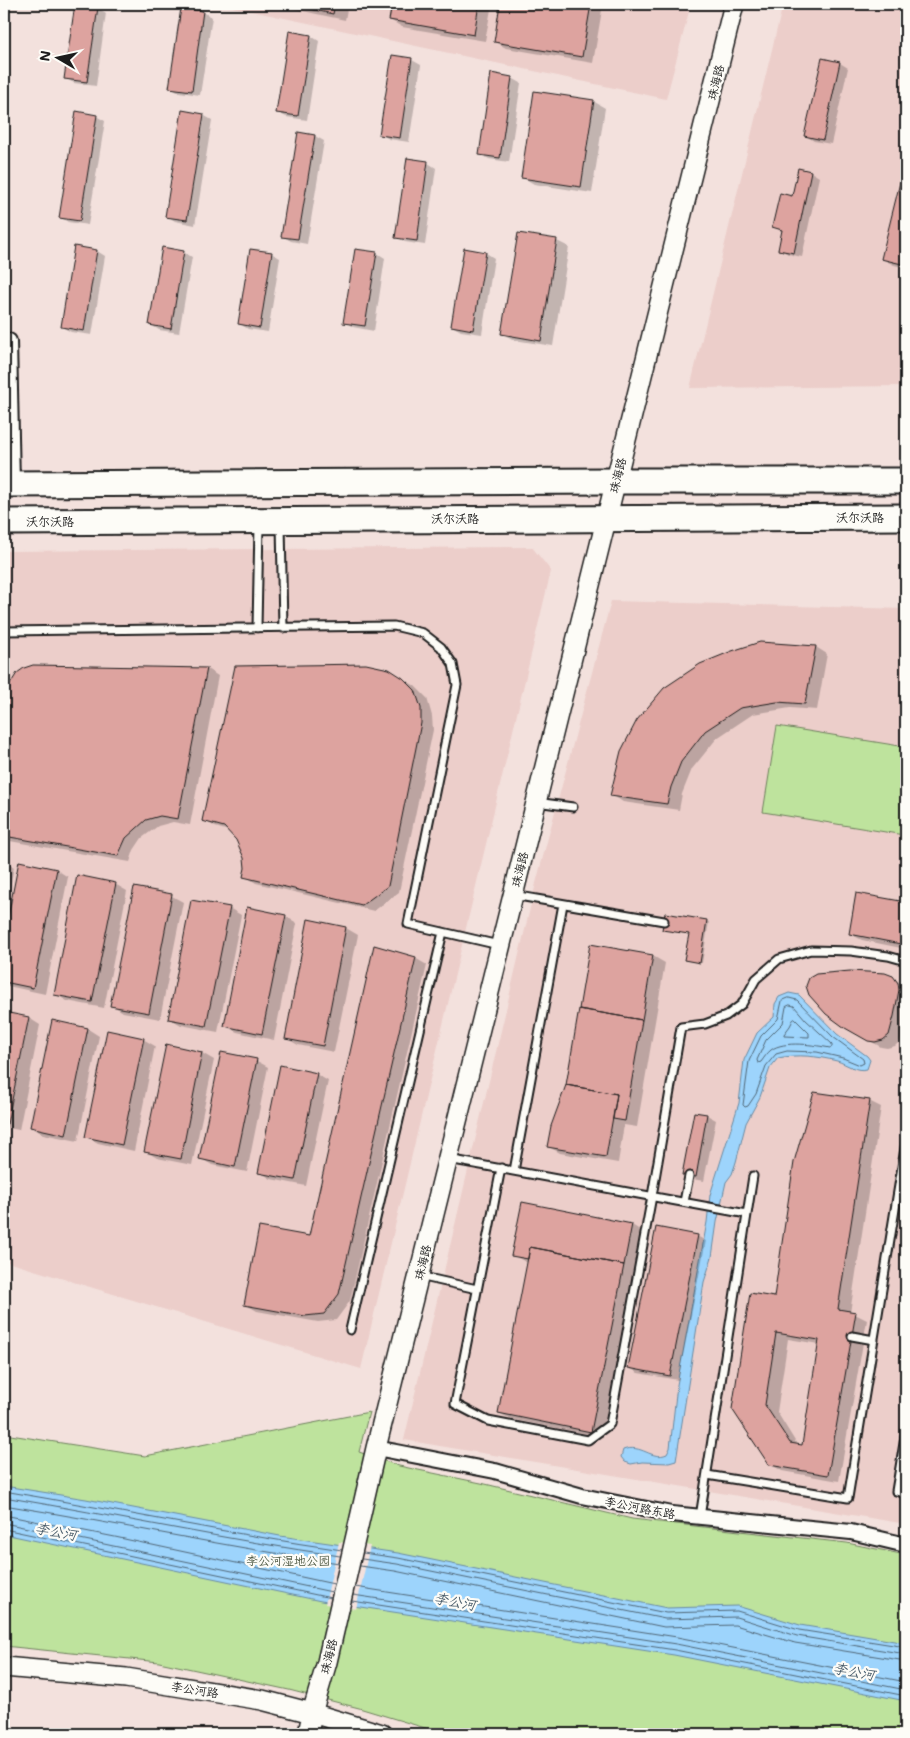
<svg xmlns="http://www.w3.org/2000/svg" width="910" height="1738" font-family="Mali,'LXGW WenKai TC',sans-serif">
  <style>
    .built { fill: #ecceca }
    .green { fill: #bee39d; stroke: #6d805c }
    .water { fill: #9dd4fc; stroke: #698aa2 }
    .pier { fill: #f3e1dd }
    .shadow { fill: #0003; fill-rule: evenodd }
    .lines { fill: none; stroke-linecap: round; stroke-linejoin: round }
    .shore { stroke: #506676; stroke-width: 1 }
    .building { fill: #dda39f; stroke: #1c1c1c; fill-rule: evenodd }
    .lane-casing { stroke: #1c1c1c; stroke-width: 11 }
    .street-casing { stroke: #1c1c1c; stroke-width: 18 }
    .secondary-casing { stroke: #1c1c1c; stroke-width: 22 }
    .highway-casing { stroke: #1c1c1c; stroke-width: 29 }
    .lane { stroke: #fdfcf7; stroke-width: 7 }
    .street { stroke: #fdfcf7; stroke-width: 14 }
    .secondary { stroke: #fdfcf7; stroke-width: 19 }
    .highway { stroke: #fdfcf7; stroke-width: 25 }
    .labels { text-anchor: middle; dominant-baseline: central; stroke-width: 4.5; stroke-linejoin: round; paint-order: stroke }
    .street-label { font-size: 12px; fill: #1c1c1c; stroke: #fdfcf7 }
    .park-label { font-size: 12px; fill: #4d5843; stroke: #fdfcf7 }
    .water-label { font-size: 14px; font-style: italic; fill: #495c6a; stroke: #fdfcf7 }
  </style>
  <rect width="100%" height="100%" fill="#f3e1dd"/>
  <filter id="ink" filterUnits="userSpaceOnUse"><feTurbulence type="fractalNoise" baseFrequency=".02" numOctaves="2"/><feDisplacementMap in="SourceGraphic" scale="10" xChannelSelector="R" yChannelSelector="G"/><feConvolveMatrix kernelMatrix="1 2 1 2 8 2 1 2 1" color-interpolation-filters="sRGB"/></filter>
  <g filter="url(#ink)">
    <path class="built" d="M218 4H691L666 99Z
      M783 4H906V386L690 388Z
      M532 547 551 571 361 1369 4 1261V551Z
      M611 601 906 609V1524L404 1440 536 883Z"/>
    <path class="green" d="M777 726 906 747V823L904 835 763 812Z
      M369 1412 359 1452 399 1466 481 1483 632 1519 847 1543 906 1555V1734H445L359 1708 289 1690 159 1662 4 1646V1434L145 1456Z"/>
    <path class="water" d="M789 993 799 995 837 1034 867 1056 870 1060 867 1069C856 1072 847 1064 837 1061 817 1056 797 1054 778 1058L770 1068 760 1097 746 1123 736 1162 732 1174 726 1182 717 1222 712 1257 704 1282 676 1461 669 1463 642 1462 631 1464 625 1462 621 1457 623 1450C642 1443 651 1461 667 1454L670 1448 677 1385 707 1222 710 1195 739 1103 744 1060 757 1033 774 1017 775 1004 779 997Z
      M4 1486 86 1499 280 1536 398 1553 667 1608 737 1606 800 1625 906 1643V1701L674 1655 321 1601 4 1534Z"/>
    <path class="pier" d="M339 1542 370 1546 356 1609 325 1604Z"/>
    <path class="shadow" d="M279 4H348L345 20 284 7Z
      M393 4H492L485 41 402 27 390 20Z
      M501 4H603L593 63 506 48 495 42Z
      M98 8 106 13 96 86 74 83 65 78Z
      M183 9 203 12 212 17 200 95 179 92 171 87Z
      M311 36 319 41 307 120 286 117 277 112Z
      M393 57 412 60 421 65 409 142 389 139 381 134Z
      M823 59 840 63 848 68 831 144 814 141 806 136Z
      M492 75 512 78 521 83 509 162 489 159 480 154Z
      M593 101 605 108 592 193 534 184 522 177Z
      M203 115 212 120 195 225 175 221 167 216Z
      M96 116 105 121 88 225 68 222 60 217Z
      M299 133 315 136 324 141 307 244 291 241 282 236Z
      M428 163 436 168 425 245 405 242 397 237Z
      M906 163V268L894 265 882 259Z
      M799 170 811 172 819 177 802 257 788 254 779 249 783 232 774 227 793 197Z
      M519 235 557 241 569 247 553 346 514 340 503 334Z
      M75 248 97 251 105 256 92 335 71 332 62 327Z
      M183 252 192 257 179 333 159 330 151 325Z
      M271 253 280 258 268 332 248 329 240 324Z
      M377 253 385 258 374 331 353 327 345 322Z
      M486 253 494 258 482 334 461 331 452 326Z
      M760 643 816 647 827 654 817 710 790 708 753 714 717 738 692 769 682 794 679 810 623 802 612 795Z
      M207 669 218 676 190 825 173 822 158 826 142 838 134 850 130 862 4 840V696Z
      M401 677 415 686 427 698 432 716 433 730 399 892 374 911 256 883 245 876V858L237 839 229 831 215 827 204 820Z
      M4 861 14 867 4 918Z
      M20 863 57 870 68 877 45 994 8 986 4 984V944Z
      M115 884 127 891 104 1008 67 1001 55 994Z
      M135 888 172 896 183 902 160 1019 123 1012 112 1005Z
      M857 894 906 903V949L862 940 850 934Z
      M229 908 241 915 218 1032 181 1025 169 1018Z
      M285 916 297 923 274 1040 237 1032 225 1026Z
      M309 921 346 928 358 935 334 1052 298 1045 286 1038Z
      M706 921 709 922 702 963 688 961 686 959 690 935 664 929Z
      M591 946 653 956 665 963 637 1127 624 1125 618 1163 560 1153 549 1147 568 1086Z
      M415 958 427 965 350 1301 336 1320 318 1322 257 1311 245 1304 310 1237Z
      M892 977 906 987V1018L900 1041 895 1046 887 1048 881 1047 845 1027Z
      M4 1013 29 1018 40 1025 19 1130 4 1127Z
      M53 1022 88 1029 99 1036 78 1141 43 1134 31 1127Z
      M143 1039 155 1046 134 1151 98 1143 87 1137Z
      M167 1046 202 1053 214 1060 192 1165 157 1158 145 1151Z
      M257 1061 268 1067 247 1172 212 1165 200 1158Z
      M316 1074 328 1081 306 1186 271 1179 260 1172Z
      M869 1101 881 1107 850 1313 855 1314 867 1320 839 1481 782 1471 770 1464 734 1408 775 1299ZM788 1339 819 1344 803 1447 798 1446 777 1412Z
      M695 1113 707 1115 716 1120 704 1181 692 1179 684 1174Z
      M632 1225 643 1232 603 1437 511 1419 499 1413 528 1263 512 1255Z
      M697 1236 706 1241 678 1380 638 1373 630 1368Z"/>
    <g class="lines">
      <path class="shore" d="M789 998 797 1000 833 1037 863 1059 864 1063 860 1065 843 1058 817 1052 787 1051 776 1054 766 1066 756 1094 748 1106 745 1107 743 1105 749 1061 761 1036 778 1019 782 1001Z
        M790 1005 794 1006 806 1020 832 1044V1047L830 1048C815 1045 784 1040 771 1050 767 1053 764 1058 761 1062L758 1063 757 1060 766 1040 783 1023 786 1007Z
        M795 1019 809 1033V1037L784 1036V1034L790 1026 793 1020Z
        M4 1491C117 1510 229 1534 342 1550
        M4 1497C116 1516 228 1540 340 1556
        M4 1505C116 1523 226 1547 339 1563
        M4 1515 115 1537 334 1584
        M4 1523 332 1592
        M4 1529 331 1598
        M363 1553 398 1558 666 1613 737 1611 799 1630 906 1647
        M362 1559 397 1564 665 1619 736 1617 797 1636 906 1654
        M360 1566 395 1571 664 1627 735 1625 795 1643 906 1661
        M355 1587 677 1637 906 1682
        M353 1595 676 1644 906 1690
        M352 1601 675 1650 906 1696"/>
    </g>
    <path class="building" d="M75 4 98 7 87 82 64 79Z
      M286 4H335L333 14Z
      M392 4H479L474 35 389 20Z
      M500 4H591L582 57 494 42Z
      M181 8 203 11 192 91 169 88Z
      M289 31 311 35 298 116 276 113Z
      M392 55 412 58 400 138 379 135Z
      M822 58 840 62 823 140 804 136Z
      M491 73 512 77 500 158 479 155Z
      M534 91 594 100 581 187 521 178Z
      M182 110 204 114 187 220 165 217Z
      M76 111 97 115 80 221 59 218Z
      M298 132 315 135 298 239 281 237Z
      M407 158 428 161 417 241 395 238Z
      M906 158V265L881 259Z
      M798 168 811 171 794 253 778 250 782 230 772 227 780 193 792 196Z
      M518 233 557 239 541 341 501 334Z
      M74 246 97 250 84 331 61 327Z
      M162 247 184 251 171 329 149 325Z
      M464 248 486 252 473 330 451 326Z
      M250 249 272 252 260 328 238 324Z
      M355 249 377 252 365 326 343 323Z
      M760 642 816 646 805 704 777 702 740 708 705 731 681 762 671 787 667 804 610 796 621 751 637 720 664 688 700 664 732 651Z
      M366 664 389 669 403 678 415 690 421 708V723L388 886 362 905 243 877 245 868 244 858 236 840 224 827 202 821 235 666Z
      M33 665 207 668 178 819 160 816 146 820 126 838 118 856 4 836V694L17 673 24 668Z
      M19 861 57 869 33 988 4 982V937Z
      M77 875 116 883 92 1002 54 995Z
      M134 887 172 894 149 1013 110 1006Z
      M856 893 906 902V945L849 934Z
      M191 900 230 907 206 1026 168 1019Z
      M247 907 286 915 262 1034 224 1026Z
      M665 913 707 920 700 963 684 960 689 934 662 930Z
      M308 919 346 927 323 1046 285 1039Z
      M590 944 653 955 642 1020 579 1009Z
      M374 945 416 957 339 1294 324 1314 305 1316 244 1305 259 1227 309 1236Z
      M850 971 885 973 893 976 898 983 899 990 894 1016 889 1035 883 1040 875 1042 868 1041 845 1028 826 1014 809 995 806 986 809 978 816 974Z
      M579 1009 642 1020 625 1121 613 1119 617 1094 566 1085Z
      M4 1012 29 1017 7 1124H4Z
      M52 1020 88 1028 66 1135 30 1127Z
      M107 1030 144 1038 122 1145 85 1137Z
      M166 1044 202 1052 181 1159 144 1152Z
      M221 1052 257 1059 235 1167 199 1159Z
      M280 1065 317 1073 295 1180 258 1173Z
      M566 1085 617 1094 606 1157 547 1147 551 1126Z
      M814 1092 870 1100 838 1309 856 1312 828 1475 769 1465 732 1409 750 1293 774 1297 794 1162ZM776 1333 819 1340 802 1445 790 1443 765 1405Z
      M694 1112 707 1114 696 1177 682 1175Z
      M522 1202 632 1224 624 1265 530 1247 528 1259 511 1256Z
      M656 1227 698 1235 670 1376 628 1368Z
      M530 1247 624 1265 591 1432 498 1413Z"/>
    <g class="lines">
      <g class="lane-casing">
        <path id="lane" d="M281 524 283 628
          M257 628 259 524
          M4 631 394 626 423 633 441 647 453 664 457 685 408 924 499 945
          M536 802 573 807
          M513 895 664 921
          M448 1159 747 1214
          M501 1168 455 1404 488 1421 588 1440 610 1424 652 1196 681 1027 705 1024 726 1016 742 1004 756 979 779 959 811 950 851 951 888 956 906 961
          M514 1171 563 904
          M684 1202 689 1176
          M419 1276 477 1289
          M350 1330 443 932
          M852 1336 874 1340
          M906 1431 896 1491 906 1494
          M707 1475 848 1498 906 1142
          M700 1517 753 1176"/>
      </g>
      <g class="street-casing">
        <path id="street" d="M9 341 12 484
          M376 1448 495 1471 582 1496 672 1514 851 1532 906 1545"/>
      </g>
      <g class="secondary-casing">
        <path id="secondary" d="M4 1667 126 1678 262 1700 312 1713 382 1734
          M308 1734 312 1713 327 1662 376 1448 734 4"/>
      </g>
      <g class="highway-casing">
        <path id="highway" d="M4 484 615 481H906
          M4 522 906 517"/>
      </g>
      <use href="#lane" class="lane"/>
      <use href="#street" class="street"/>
      <use href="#secondary" class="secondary"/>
      <use href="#highway" class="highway"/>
    </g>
  </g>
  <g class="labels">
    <g class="street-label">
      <text transform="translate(715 82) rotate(-76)">珠海路</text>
      <text transform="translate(617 475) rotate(-76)">珠海路</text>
      <text x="860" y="517">沃尔沃路</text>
      <text x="455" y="518">沃尔沃路</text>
      <text x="50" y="521">沃尔沃路</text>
      <text transform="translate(519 869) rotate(-76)">珠海路</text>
      <text transform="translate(422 1262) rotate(-76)">珠海路</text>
      <text transform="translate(640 1507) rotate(11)">李公河路东路</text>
      <text transform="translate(328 1656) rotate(-76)">珠海路</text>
      <text transform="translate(195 1689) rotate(9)">李公河路</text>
    </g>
    <g class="park-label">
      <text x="288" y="1560">李公河湿地公园</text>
    </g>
    <g class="water-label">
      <text transform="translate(56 1531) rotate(10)">李公河</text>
      <text transform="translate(455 1601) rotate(10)">李公河</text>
      <text transform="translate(854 1671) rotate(10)">李公河</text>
    </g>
  </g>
  <rect width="910" height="1738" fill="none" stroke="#fdfcf7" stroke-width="20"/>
  <rect x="10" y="10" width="890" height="1718" fill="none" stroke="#1c1c1c" stroke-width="2" filter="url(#ink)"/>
  <g transform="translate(58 58) rotate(279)" stroke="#fdfcf7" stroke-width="4" paint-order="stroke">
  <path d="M0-4L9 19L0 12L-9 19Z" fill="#1c1c1c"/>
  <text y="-8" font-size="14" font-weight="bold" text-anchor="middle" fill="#1c1c1c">N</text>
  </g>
</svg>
